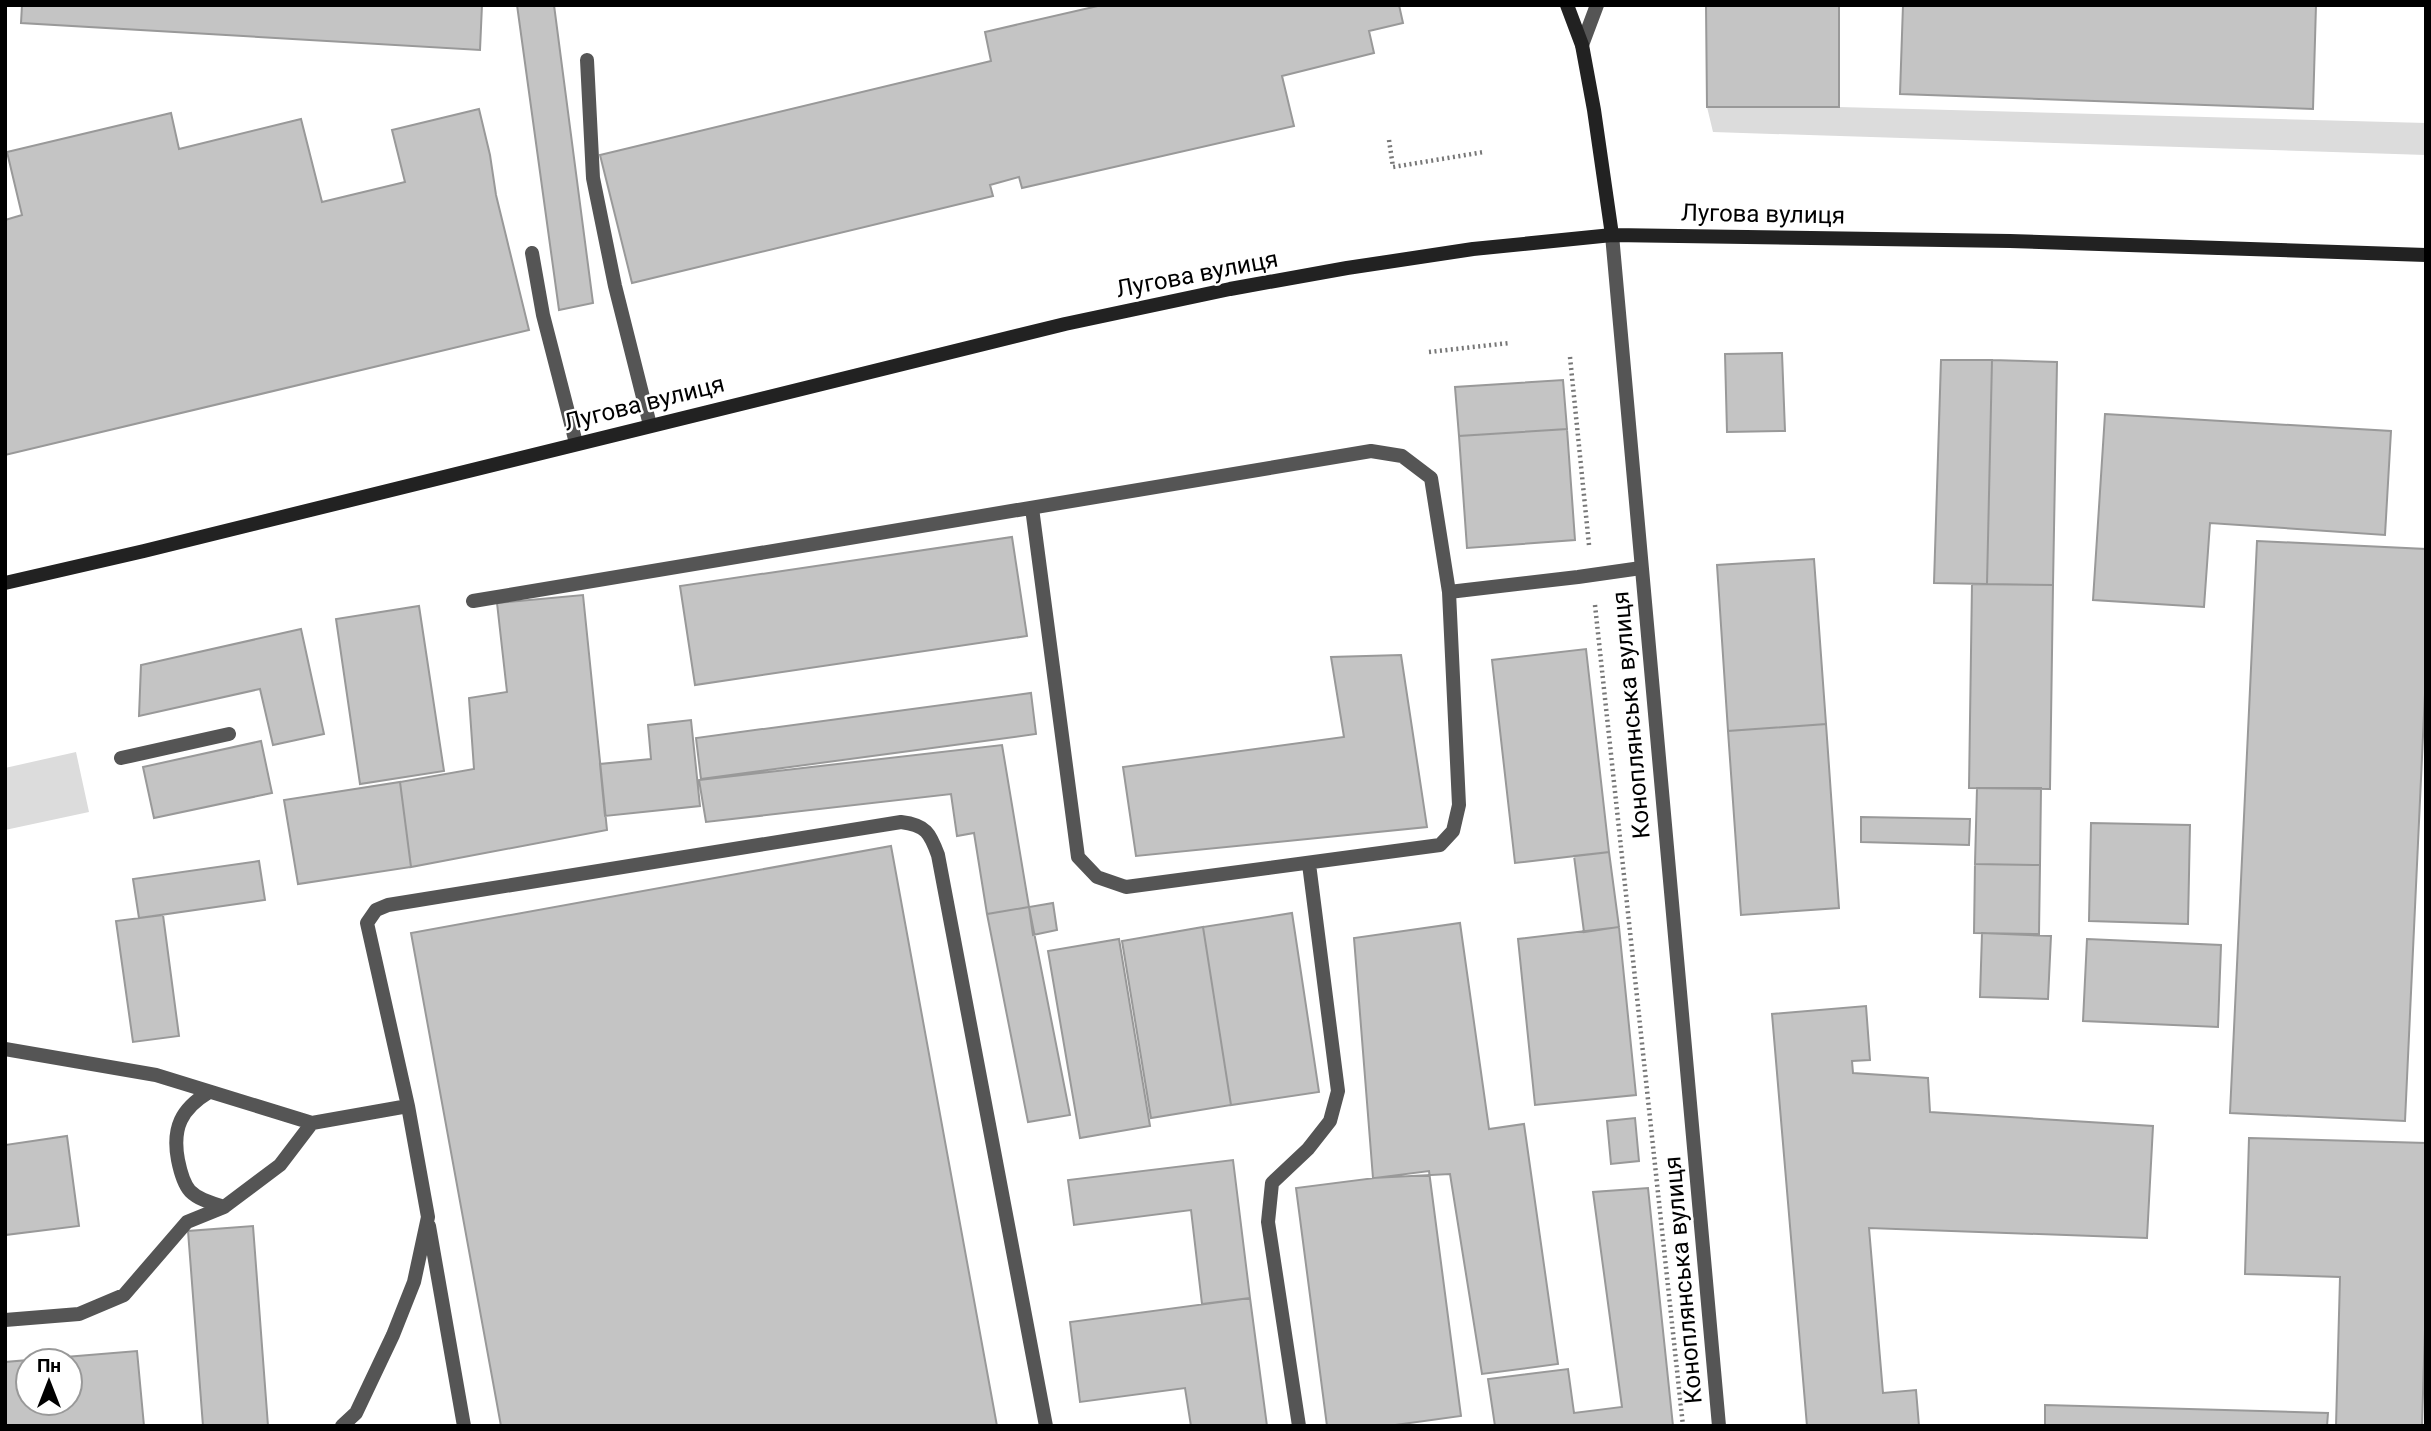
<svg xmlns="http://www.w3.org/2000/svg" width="2431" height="1431" font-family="Roboto,sans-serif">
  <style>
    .green { fill: #dcdcdc }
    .building { fill: #c4c4c4; stroke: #999; stroke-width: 2; fill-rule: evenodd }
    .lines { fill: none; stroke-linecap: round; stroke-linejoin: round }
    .path { stroke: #777; stroke-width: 4.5; stroke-dasharray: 2 3.5; stroke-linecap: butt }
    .lane { stroke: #555; stroke-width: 14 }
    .street { stroke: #555; stroke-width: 14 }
    .secondary { stroke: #222; stroke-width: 14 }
    .labels { text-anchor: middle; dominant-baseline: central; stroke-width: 5; stroke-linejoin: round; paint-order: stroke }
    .street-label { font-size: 24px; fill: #000; stroke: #fff }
  </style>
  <rect width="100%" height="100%" fill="#fff"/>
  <path class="green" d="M1707 107H1839L2426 123V155L1713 132Z
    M76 752 89 812 5 830V768Z"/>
  <path class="building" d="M22 5H482L480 50 21 23Z
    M517 5H554L593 303 559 310Z
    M1102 5H1399L1403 23 1369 31 1374 53 1282 76 1294 126 1022 188 1019 177 990 185 993 196 632 283 600 155 991 61 985 32Z
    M1706 5H1839V107H1707Z
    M1903 5H2316L2313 109 1900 94Z
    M479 109 490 155 496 195 529 330 5 455V220L22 215 7 152 171 113 179 149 301 119 322 202 405 182 392 130Z
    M1782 353 1785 431 1727 432 1725 354Z
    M1941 360H1992L1987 584 1934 583Z
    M1992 360 2057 362 2053 585 1987 584Z
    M1563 380 1567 429 1459 436 1455 387Z
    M2105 414 2391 431 2385 535 2210 523 2204 607 2093 600Z
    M1567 429 1575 540 1467 548 1459 436Z
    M1012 537 1027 636 695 685 680 586Z
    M2257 541 2426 549V672L2405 1121 2230 1113Z
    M1814 559 1826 724 1728 731 1717 565Z
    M1972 584 2053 585 2050 789 1969 788Z
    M583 595 607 830 411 867 400 782 474 769 469 698 507 692 497 603Z
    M419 606 444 771 360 784 336 619Z
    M301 629 324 734 273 745 260 689 139 716 141 665Z
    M1586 649 1609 852 1515 863 1492 660Z
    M1401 655 1427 827 1136 856 1123 767 1344 737 1331 657Z
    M1031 693 1036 734 701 779 696 738Z
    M691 720 700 806 605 816 600 764 651 759 648 725Z
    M1826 724 1839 908 1741 915 1728 731Z
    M261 741 272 793 154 818 143 767Z
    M1002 745 1029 907 987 914 974 833 957 836 951 794 706 822 699 780Z
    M400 782 411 867 298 884 284 800Z
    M1977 788H2041L2040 865 1975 864Z
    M1861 817 1970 819 1969 845 1861 842Z
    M2091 823 2190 825 2188 924 2089 921Z
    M891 846 997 1426H501L411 933Z
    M1609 852 1619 927 1584 932 1574 856Z
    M259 861 265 900 139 918 133 879Z
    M1975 864 2040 865 2039 934 1974 933Z
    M1053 903 1057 930 1033 935 1029 907Z
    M1029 907 1070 1115 1028 1122 987 914Z
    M1292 913 1319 1092 1231 1105 1203 927Z
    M163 915 179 1036 133 1042 116 921Z
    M1460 923 1489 1129 1524 1124 1558 1364 1482 1374 1450 1174 1373 1178 1354 938Z
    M1203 927 1231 1105 1151 1118 1122 941Z
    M1619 927 1636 1095 1535 1105 1518 939Z
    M1982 933 2051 936 2048 999 1980 997Z
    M1119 939 1150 1126 1080 1138 1048 951Z
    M2087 939 2221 945 2218 1027 2083 1021Z
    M1866 1006 1870 1060 1852 1061 1853 1073 1928 1078 1930 1112 2153 1126 2147 1238 1869 1228 1883 1393 1916 1390 1919 1426H1807L1772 1014Z
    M1635 1118 1639 1161 1611 1164 1607 1121Z
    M67 1136 79 1226 5 1235V1145Z
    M2249 1138 2426 1143V1297L2422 1426H2336L2340 1277 2245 1274Z
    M1233 1160 1250 1298 1202 1304 1191 1210 1074 1225 1068 1180Z
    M1429 1171 1461 1416 1388 1426H1327L1296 1188Z
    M1648 1188 1673 1426H1495L1488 1379 1568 1369 1574 1413 1622 1407 1593 1192Z
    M253 1226 268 1426H203L188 1231Z
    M1250 1298 1267 1426H1191L1185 1388 1080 1402 1070 1322Z
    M137 1351 144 1426H5V1362ZM28 1361H70V1403H28Z
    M2045 1405 2328 1413 2327 1426H2045Z"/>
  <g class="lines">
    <path class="path" d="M1389 140 1393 167 1484 152
      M1429 352 1509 343
      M1570 357 1589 545
      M1595 605 1683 1426"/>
    <path class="lane" d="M587 60 593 178 615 286 650 425
      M532 253 543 315 576 443
      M1449 592 1578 577 1641 568
      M473 601 1371 451 1402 456 1431 478 1449 592 1459 805 1453 831 1440 845 1126 887 1097 877 1078 857 1032 508
      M121 758 229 734
      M5 1049 156 1075 312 1123
      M209 1092C181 1109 172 1128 178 1160 180 1170 183 1183 190 1191 199 1200 212 1203 224 1207
      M429 1226 464 1426
      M5 1320 79 1314 124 1295 187 1222 224 1207 280 1165 312 1123 408 1106
      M342 1426 356 1413 393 1335 414 1282 428 1217 408 1106 367 923 376 910 388 905 901 822C926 825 930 833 938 855L1046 1426
      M1299 1426 1268 1222 1272 1183 1308 1149 1330 1121 1338 1091 1309 864"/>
    <path class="street" d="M1582 45 1597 5
      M1612 235 1719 1426"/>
    <path class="secondary" d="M1567 5 1582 45 1594 110 1612 235
      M5 583 144 551 1065 324 1230 289 1347 268 1473 249 1612 235 2010 241 2426 255"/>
  </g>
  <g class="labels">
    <g class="street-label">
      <text transform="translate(1763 214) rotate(1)">Лугова вулиця</text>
      <text transform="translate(1197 274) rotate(-11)">Лугова вулиця</text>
      <text transform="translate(644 403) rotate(-14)">Лугова вулиця</text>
      <text transform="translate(1631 715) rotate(-95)">Коноплянська вулиця</text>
      <text transform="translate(1683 1280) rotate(-95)">Коноплянська вулиця</text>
    </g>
  </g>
  <rect width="2431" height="1431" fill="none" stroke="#000000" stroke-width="14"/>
  <g transform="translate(49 1382)"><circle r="33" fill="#ffffff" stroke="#999999" stroke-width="2"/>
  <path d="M0-5L12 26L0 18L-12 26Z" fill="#000000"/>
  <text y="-10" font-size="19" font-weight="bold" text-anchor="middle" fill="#000000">Пн</text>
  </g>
</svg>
